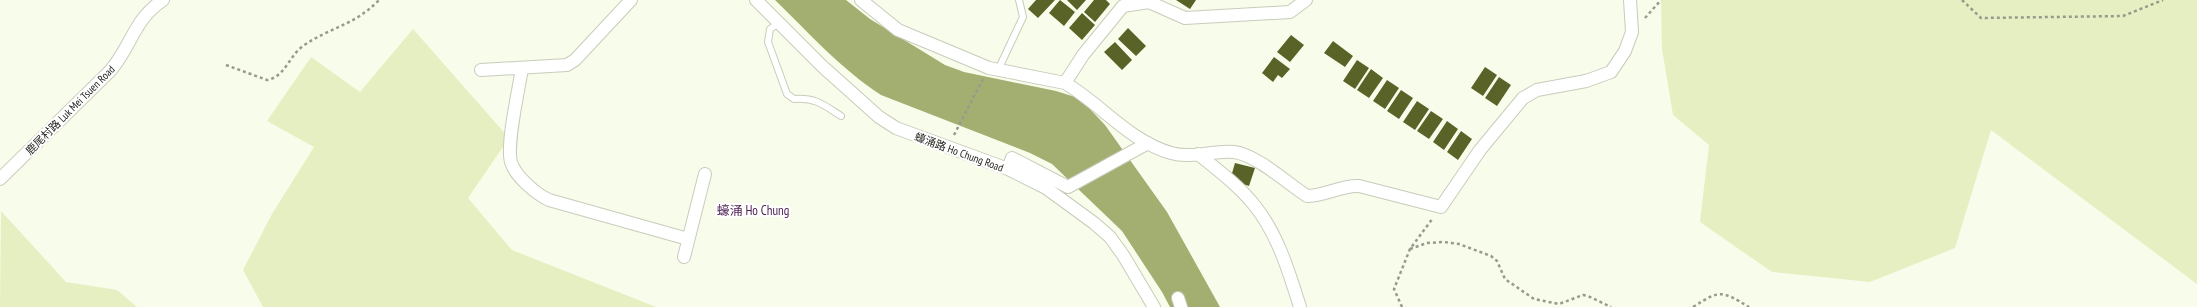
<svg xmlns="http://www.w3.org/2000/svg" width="2197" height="307" font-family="'PT Sans Narrow','Noto Sans TC',sans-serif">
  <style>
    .green { fill: #e6efc2 }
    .water { fill: #a3ae71 }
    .building { fill: #5a6327 }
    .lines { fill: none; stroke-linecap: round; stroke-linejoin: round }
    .service-casing { stroke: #c8ccbb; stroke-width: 8 }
    .minor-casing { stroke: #c8ccbb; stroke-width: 14 }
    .path { stroke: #979a8d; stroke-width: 2.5; stroke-dasharray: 3 3; stroke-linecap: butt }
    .service { stroke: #fff; stroke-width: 6 }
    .minor { stroke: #fff; stroke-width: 12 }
    .labels { text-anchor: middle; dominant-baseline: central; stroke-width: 4; stroke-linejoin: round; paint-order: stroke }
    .street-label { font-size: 11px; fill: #252720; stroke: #fff }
    .quarter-label { font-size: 13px; fill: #4b1f52; stroke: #fff }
  </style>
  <rect width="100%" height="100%" fill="#f8fceb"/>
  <path class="green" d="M1661 0H2197V284L1991 130 1955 248 1870 282 1772 272 1700 222 1709 145 1673 115 1662 49Z
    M413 29 509 138 468 198 512 250 656 307H263L243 270 272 214 314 147 267 121 311 57 360 92Z
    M1 211 66 282 117 290 137 307H0Z"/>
  <path class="water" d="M775 0H846L870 19 945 65 964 72 1056 91 1075 97 1089 108 1105 125 1167 212 1220 307H1187L1182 293 1172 297 1176 307H1170L1162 292 1122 231 1052 164 1030 153 881 95C841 69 809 33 775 0Z"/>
  <path class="building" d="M1036 0H1055L1038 18 1028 9Z
    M1060 0 1075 12 1064 26 1049 13Z
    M1067 0H1086L1077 10Z
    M1094 0H1106L1110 4 1095 22 1084 12Z
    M1176 0H1196L1190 9Z
    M1082 13 1095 25 1082 40 1069 28Z
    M1128 28 1146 46 1136 56 1118 39Z
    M1291 35 1304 45 1290 62 1277 52Z
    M1333 41 1353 56 1345 67 1324 53Z
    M1115 42 1132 60 1122 70 1104 52Z
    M1274 57 1290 69 1282 78 1278 75 1273 82 1262 73Z
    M1357 60 1369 68 1355 89 1343 81Z
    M1485 67 1497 75 1483 96 1471 88Z
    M1371 69 1383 78 1369 98 1357 90Z
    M1499 77 1511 85 1497 106 1485 98Z
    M1387 80 1399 88 1385 109 1373 101Z
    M1401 90 1413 98 1399 119 1387 111Z
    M1417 101 1429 109 1415 130 1403 122Z
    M1431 111 1443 119 1429 139 1417 131Z
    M1447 121 1458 129 1444 150 1433 142Z
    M1461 131 1472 139 1458 160 1447 152Z
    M1235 163 1255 168 1249 186 1230 180Z"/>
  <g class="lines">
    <g class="service-casing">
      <path id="service" d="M779 23 770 29 768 42 787 94 794 99C815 97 824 105 841 116
        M998 70 1023 17 1019 0"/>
    </g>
    <g class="minor-casing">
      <path id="minor" d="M756 0 822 66 879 117 896 128 1008 169 1046 188 1094 223 1110 237 1123 255 1154 307
        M861 0 898 30 989 68 1065 83
        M1306 0 1290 12 1185 18 1149 2 1123 6 1083 55 1065 83C1101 104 1129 141 1171 153 1191 159 1214 150 1234 152 1257 155 1287 183 1307 196 1325 196 1341 185 1359 186L1441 207 1480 150 1523 98 1537 90 1586 81 1611 72 1625 51 1632 32 1630 0
        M522 68C519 89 506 144 511 162 515 176 536 194 549 200L688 239
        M481 70 567 65 575 60 631 0
        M1198 154C1218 170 1239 186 1255 206 1278 235 1289 272 1300 307
        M1008 169 1012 158 1068 187 1148 143
        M0 179 110 71C132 46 133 20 163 0
        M684 257 705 174
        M1178 298 1181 307"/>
    </g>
    <path class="path" d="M1962 0 1981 18 2123 16 2163 0
      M1645 18 1661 0
      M226 65 267 80C285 77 289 56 303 46 330 27 354 26 379 0
      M954 135 983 79
      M1410 249 1427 243 1444 242 1459 244 1491 256 1497 261 1505 279 1534 299 1559 304 1583 295 1588 296 1611 307
      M1402 307 1394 289 1410 249 1433 218
      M1693 307C1721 289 1722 291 1749 307"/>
    <use href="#service" class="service"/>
    <use href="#minor" class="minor"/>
  </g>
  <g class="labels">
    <g class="street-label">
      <text transform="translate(70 110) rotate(-45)">鹿尾村路 Luk Mei Tsuen Road</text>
      <text transform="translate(959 152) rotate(20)">蠔涌路 Ho Chung Road</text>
    </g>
    <g class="quarter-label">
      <text x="753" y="210">蠔涌 Ho Chung</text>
    </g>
  </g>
</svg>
